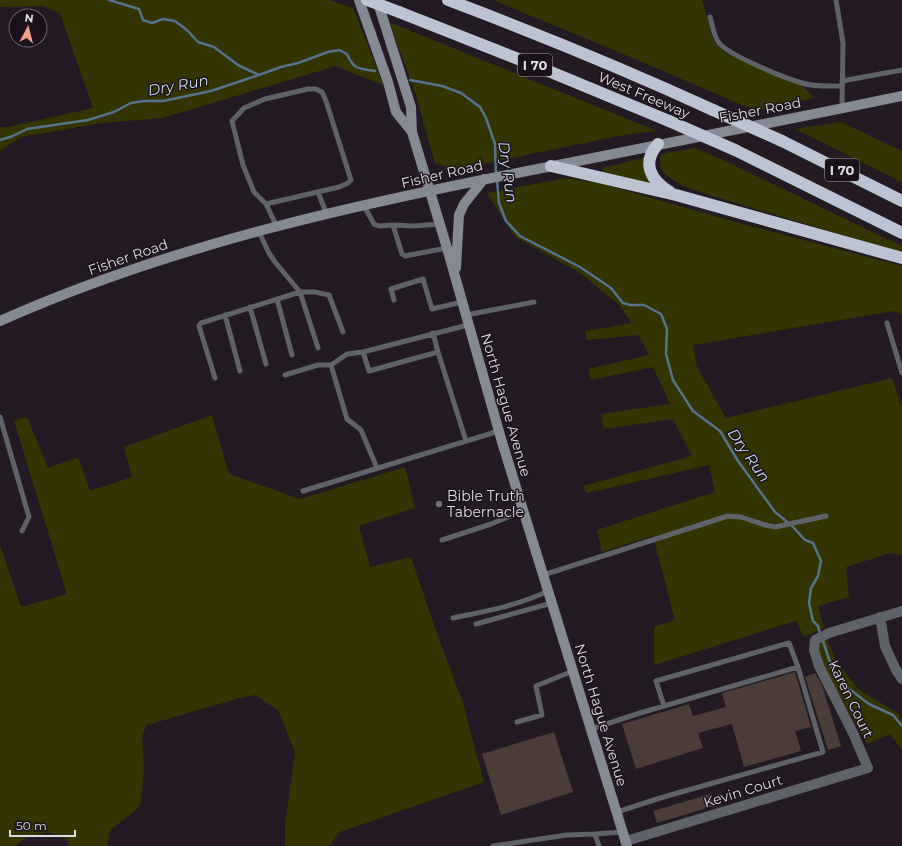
<svg xmlns="http://www.w3.org/2000/svg" width="902" height="846" font-family="Montserrat,sans-serif">
  <style>
    .green { fill: #343400 }
    .lines { fill: none; stroke-linecap: round; stroke-linejoin: round }
    .stream { stroke: #54738d; stroke-width: 2.5 }
    .building { fill: #4c3c38 }
    .lane { stroke: #5f6269; stroke-width: 5 }
    .street { stroke: #5f6269; stroke-width: 10 }
    .secondary { stroke: #858993; stroke-width: 10 }
    .highway { stroke: #bcc3d3; stroke-width: 12 }
    .highway-bridge { stroke: #bcc3d3; stroke-width: 12 }
    .worship-dot { fill: #6b7280; stroke: #1b111b; stroke-width: 1.5 }
    .labels { text-anchor: middle; dominant-baseline: central; stroke-width: 3; stroke-linejoin: round; paint-order: stroke }
    .shield { fill: #1b111b; stroke: #a69ea6; stroke-width: 1 }
    .shield-label { font-size: 13px; font-weight: bold; fill: #e1dae1 }
    .street-label { font-size: 14px; fill: #e1dae1; stroke: #1b111b }
    .poi-label { font-size: 14px; fill: #e1dae1; stroke: #1b111b; text-anchor: start }
    .water-label { font-size: 15px; font-style: italic; fill: #c9ddee; stroke: #1b111b }
  </style>
  <rect width="100%" height="100%" fill="#241a24"/>
  <path class="green" d="M0 0H329L353 8 383 84 362 77 336 66 162 118 102 123 21 137 0 151V127H8L93 108 60 13 43 6 0 7Z
    M493 0H702L714 42 725 53 801 85 815 98 756 111 628 56Z
    M390 23 394 24 657 131 624 135 478 165 458 170 435 163 416 95Z
    M841 122 902 151V182L795 129Z
    M695 148 723 160 902 246V253L706 194C688 187 653 178 661 154Z
    M644 158 645 172 652 185 603 173 602 168Z
    M566 178 600 183 728 220 902 266V315L894 311 693 345 697 367 726 418 892 378 902 407V555L891 553 846 567 849 597 818 606 824 628 804 637 796 621 654 665V627L675 620 653 536 602 552 597 530 715 492 709 465 587 493 583 486 692 456 673 419 604 429 601 414 670 404 653 367 591 380 588 369 649 355 639 335 587 340 585 331 632 323 619 305 579 272 515 237 487 193Z
    M212 415 229 474 300 499 405 467 415 508 359 526 370 567 411 557 436 631 463 703 484 782 340 832 329 846H285V825L295 752 278 710 255 695 240 698 147 725 142 735 144 769 141 804 136 810 110 830 107 846H70L66 839 49 832 29 836 14 846H0V545L21 607 67 594 14 421 27 417 48 468 78 457 90 491 132 477 124 447Z
    M827 639 836 661 857 688 899 714 902 721V750L890 734 867 744 822 663 817 643Z"/>
  <g class="lines">
    <path class="stream" d="M109 0 139 9 143 20 152 23 163 19 175 21 187 30 198 42 214 47 238 65 259 75
      M410 80 442 86 461 93 480 107 486 118 495 144 496 175
      M0 140 13 136 27 129 88 120 114 112 131 103 143 101H163L211 91 259 75 281 67 298 63 328 52 339 50 347 54C354 70 358 68 375 71
      M497 180 499 203 506 221 520 236 580 267 611 288 623 303 631 305H644L661 314 667 329 666 354 673 380 693 411 720 431 738 461 775 512 792 526 805 540 813 543 821 561 818 576 811 588 809 603 813 621 818 626 820 634
      M822 638 832 668 848 688 869 704 893 715 902 726"/>
  </g>
  <path class="building" d="M795 672 811 727 795 731 801 751 744 767 732 724 698 733 703 748 636 769 622 724 689 704 693 716 726 707 722 693Z
    M815 673 822 685 841 746 828 750 805 677Z
    M554 732 573 792 501 815 482 754Z
    M710 794 714 806 657 823 653 811Z"/>
  <g class="lines">
    <path class="lane" d="M836 0 843 43 842 108
      M710 17C712 24 714 37 719 43 730 56 785 78 802 83 815 87 829 86 842 86
      M842 81 902 70
      M318 192 327 215
      M266 204 339 187 348 183 351 180 326 101 322 92 316 89H308L265 99 244 108 232 121 243 165 254 192 266 204 277 227
      M364 206 374 224 379 226 393 225 413 226 440 224
      M393 225 402 254 405 256 447 248
      M259 232 269 253 275 262 300 292 318 348
      M277 299 292 355
      M394 300 391 289 423 279 432 309 462 302
      M250 307 266 364
      M225 315 240 371
      M466 315 534 302
      M887 323 902 373
      M433 333 438 352
      M363 352 369 371 438 352 466 441
      M285 375 318 365H331
      M215 378 199 326 201 323 300 292H315L329 295 343 332
      M0 417 29 517 22 531
      M377 468 361 430 347 419 331 365 347 354 363 352 468 325
      M303 491 499 431
      M442 540 491 524 523 511
      M543 575 728 516 741 517 765 525 775 527 826 516
      M453 618C486 611 517 606 548 591
      M476 624 552 603
      M664 706 656 681 789 643 798 667
      M517 722 542 715 536 686 573 671
      M591 729 640 713 798 667 823 752 660 798 617 812
      M595 834 623 832
      M493 846 567 835 595 834 599 846"/>
    <path class="street" d="M880 617 885 646 896 670 902 679
      M626 841 868 768 853 733 819 666 814 650 815 640 829 633 902 611"/>
    <path class="secondary" d="M359 0 388 82 396 112 412 132
      M377 0 411 107 412 132 447 248 502 442 627 846
      M456 268 459 215 464 204 484 179
      M0 321C175 243 365 202 553 166 670 143 786 120 902 96"/>
    <path class="highway" d="M448 0C538 34 626 70 713 110
      M399 12 546 70 669 121
      M782 141 902 201
      M658 144C641 163 651 181 670 192
      M735 150 902 233
      M551 166 676 195 902 258"/>
    <path class="highway-bridge" d="M367 0 399 12
      M713 110 782 141
      M669 121 735 150"/>
  </g>
  <circle class="worship-dot" cx="439" cy="504" r="4"/>
  <g class="labels">
    <g class="shield">
      <rect x="518" y="54" width="34" height="22" rx="3"/>
      <rect x="825" y="159" width="34" height="22" rx="3"/>
    </g>
    <g class="shield-label">
      <text x="535" y="65">I 70</text>
      <text x="842" y="170">I 70</text>
    </g>
    <g class="street-label">
      <text transform="translate(644 95) rotate(23)">West Freeway</text>
      <text transform="translate(760 110) rotate(-11)">Fisher Road</text>
      <text transform="translate(442 174) rotate(-13)">Fisher Road</text>
      <text transform="translate(128 257) rotate(-19)">Fisher Road</text>
      <text transform="translate(506 405) rotate(74)">North Hague Avenue</text>
      <text transform="translate(851 699) rotate(64)">Karen Court</text>
      <text transform="translate(601 715) rotate(73)">North Hague Avenue</text>
      <text transform="translate(743 791) rotate(-17)">Kevin Court</text>
    </g>
    <g class="poi-label">
      <text x="447" y="496">Bible Truth<tspan x="447" dy="16">Tabernacle</tspan></text>
    </g>
    <g class="water-label">
      <text transform="translate(178 85) rotate(-10)">Dry Run</text>
      <text transform="translate(508 172) rotate(82)">Dry Run</text>
      <text transform="translate(749 455) rotate(55)">Dry Run</text>
    </g>
  </g>
  <g transform="translate(28 28) rotate(7)"><circle r="19" fill="#1b111b" stroke="#6a616a"/>
  <path d="M0-3L7 15L0 10L-7 15Z" fill="#f49d8b"/>
  <text y="-6" font-size="11" font-weight="bold" text-anchor="middle" fill="#e1dae1">N</text>
  </g>
  <path d="M10 830v6h65v-6" fill="none" stroke="#e1dae1" stroke-width="2"/>
  <text x="16" y="830" font-size="12" fill="#e1dae1" stroke="#1b111b" stroke-width="3" paint-order="stroke">50 m</text>
</svg>
